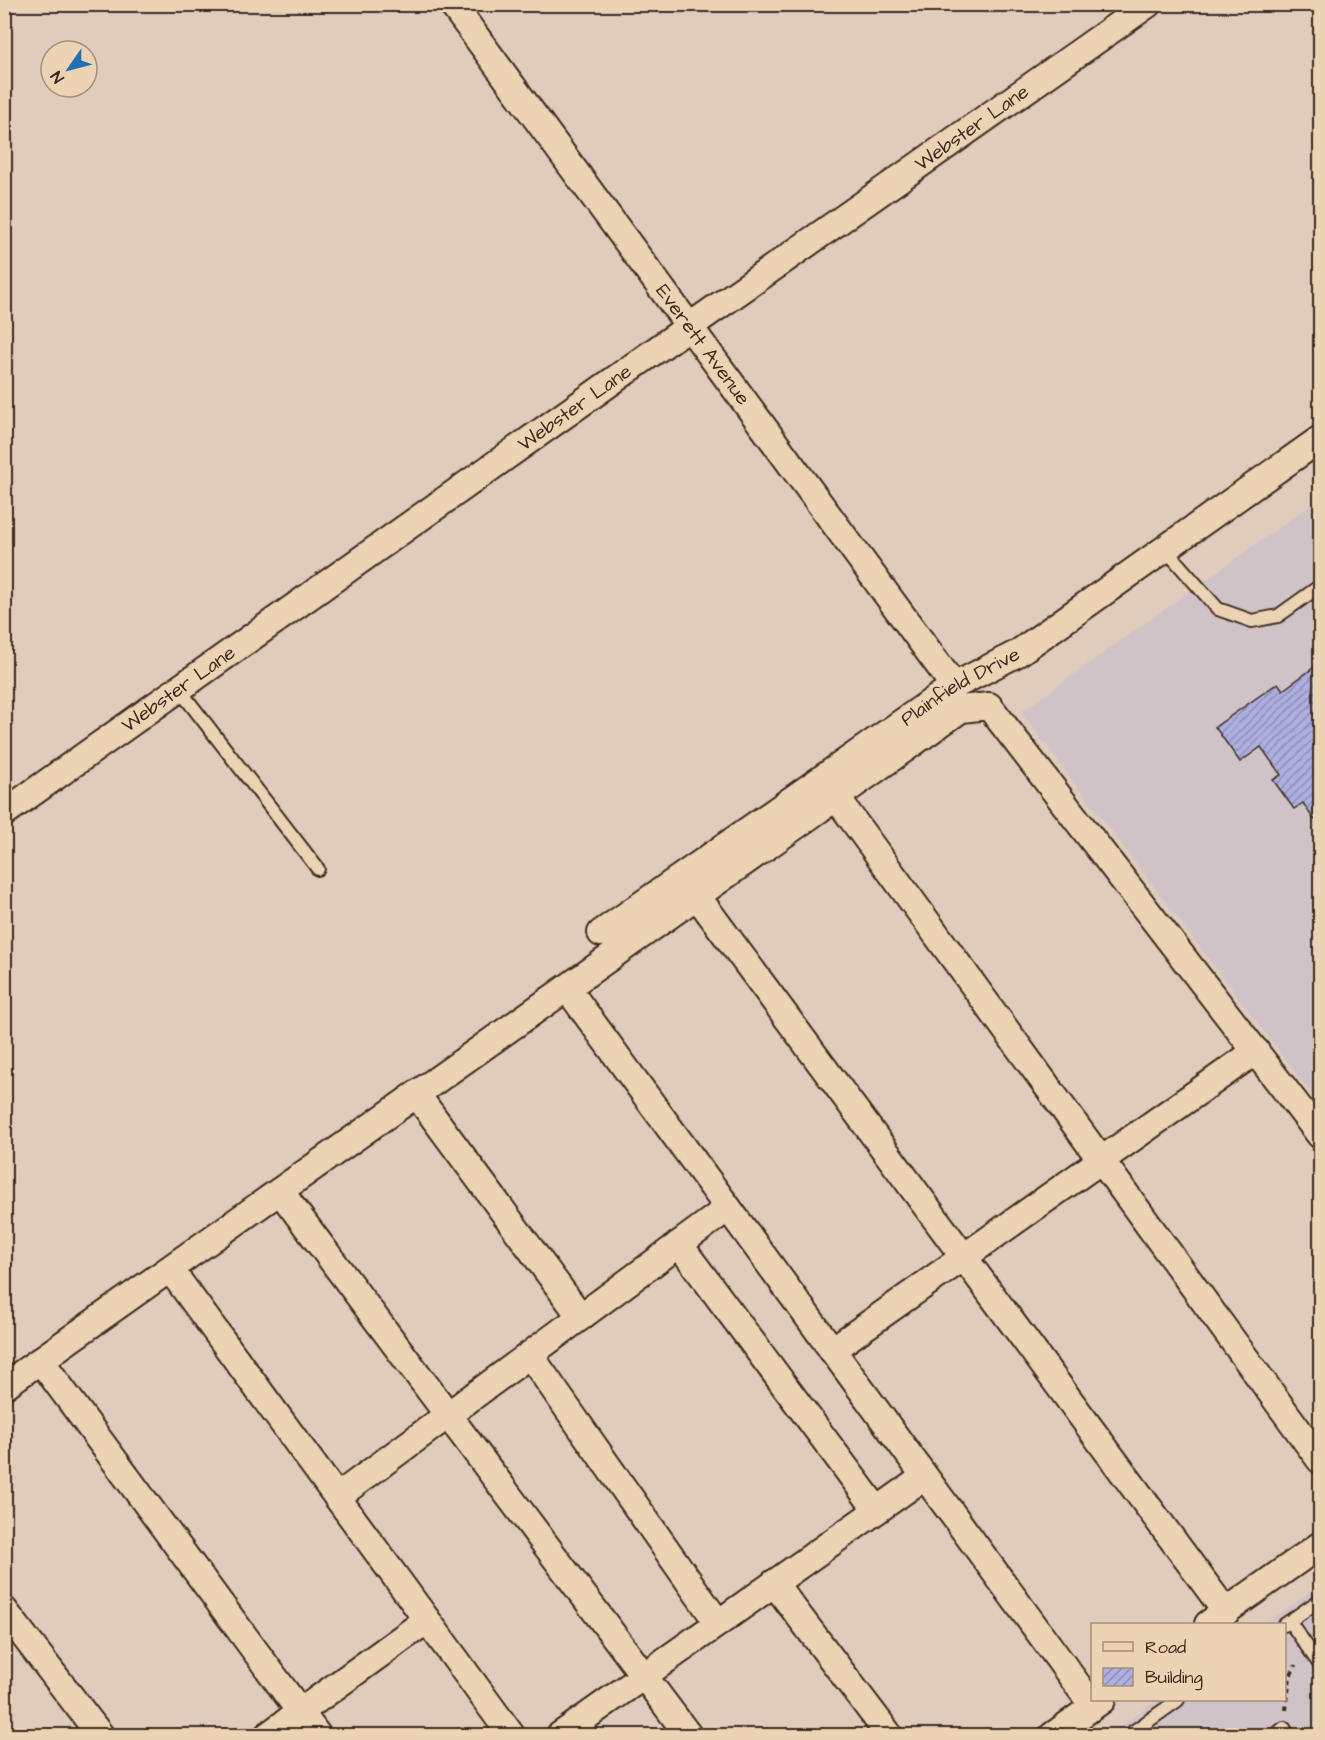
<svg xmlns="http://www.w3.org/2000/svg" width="1325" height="1740" font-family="'Architects Daughter',sans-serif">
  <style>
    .built { fill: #d0c3c8 }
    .building { fill: url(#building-hatch); stroke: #3b2a1e; stroke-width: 1.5 }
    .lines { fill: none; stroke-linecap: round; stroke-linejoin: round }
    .lane-casing { stroke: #3b2a1e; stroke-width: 16 }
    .street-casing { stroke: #3b2a1e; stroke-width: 30 }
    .path { stroke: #3b2a1e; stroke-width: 4; stroke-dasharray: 4.5 4.5; stroke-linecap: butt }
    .lane { stroke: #ecd3b4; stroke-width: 12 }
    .street { stroke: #ecd3b4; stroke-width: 26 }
    .labels { text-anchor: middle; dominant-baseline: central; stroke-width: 6; stroke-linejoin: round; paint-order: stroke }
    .street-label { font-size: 20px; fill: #3b2a1e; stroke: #ecd3b4 }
  </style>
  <defs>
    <pattern id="building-hatch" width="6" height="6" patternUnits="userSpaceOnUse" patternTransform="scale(1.5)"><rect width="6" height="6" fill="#adafe0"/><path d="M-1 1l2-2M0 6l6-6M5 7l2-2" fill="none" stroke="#8e8fb5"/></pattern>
  </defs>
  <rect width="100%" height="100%" fill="#dfccbd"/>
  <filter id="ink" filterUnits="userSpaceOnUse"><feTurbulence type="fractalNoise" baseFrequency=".0167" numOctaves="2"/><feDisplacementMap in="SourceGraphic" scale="12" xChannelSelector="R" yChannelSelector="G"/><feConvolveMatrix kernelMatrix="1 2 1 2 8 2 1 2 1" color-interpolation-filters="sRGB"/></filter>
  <g filter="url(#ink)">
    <path class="built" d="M1320 498V1105L1021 712Z
      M1320 1585V1735L1107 1736 1158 1700H1284V1624H1265Z"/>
    <path class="building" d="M1320 663V816L1314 820 1303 803 1294 809 1273 780 1281 775 1261 747 1240 762 1215 727 1278 683 1283 690Z"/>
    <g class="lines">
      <g class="lane-casing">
        <path id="lane" d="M1165 549 1218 609 1252 621 1278 616 1320 586
          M179 689 318 869
          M1290 1622 1320 1665
          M1284 1625 1320 1600
          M1127 1736 1178 1700
          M1274 1736 1284 1728 1289 1736"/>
      </g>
      <g class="street-casing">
        <g id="street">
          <path id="s1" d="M452 4 954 686"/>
          <path d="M836 797 1320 1460"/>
          <path id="s2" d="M4 813 690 326 1148 4"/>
          <path d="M697 896 1226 1612"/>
          <path id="s3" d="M601 933 954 686 1018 653 1320 439"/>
          <path d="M567 988 1093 1706"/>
          <path d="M417 1095 581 1317"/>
          <path d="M280 1191 689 1736"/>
          <path d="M679 1244 877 1510"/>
          <path d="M170 1269 512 1736"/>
          <path d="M832 1350 1256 1051"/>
          <path d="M530 1355 718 1623"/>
          <path d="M41 1361 318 1736"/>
          <path d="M4 1386 961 709 989 706 1320 1135"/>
          <path d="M337 1497 728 1208"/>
          <path d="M774 1583 890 1736"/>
          <path d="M4 1610 101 1736"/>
          <path d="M1208 1624 1320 1545"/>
          <path d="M267 1736 427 1620"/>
          <path d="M559 1736 924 1477"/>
          <path d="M1052 1736 1102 1700"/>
        </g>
      </g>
      <path class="path" d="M1286 1710 1290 1676 1296 1665"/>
      <use href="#lane" class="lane"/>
      <use href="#street" class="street"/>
    </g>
  </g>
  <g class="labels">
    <g class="street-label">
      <text stroke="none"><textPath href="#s2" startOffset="1186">Webster Lane</textPath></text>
      <text stroke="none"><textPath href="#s1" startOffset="423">Everett Avenue</textPath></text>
      <text stroke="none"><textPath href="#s2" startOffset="700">Webster Lane</textPath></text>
      <text stroke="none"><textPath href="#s3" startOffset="436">Plainfield Drive</textPath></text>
      <text stroke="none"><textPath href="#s2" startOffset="214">Webster Lane</textPath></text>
    </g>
  </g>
  <rect width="1325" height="1740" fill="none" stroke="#ecd3b4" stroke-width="24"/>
  <rect x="12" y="12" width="1301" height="1716" fill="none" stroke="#3b2a1e" stroke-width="2" filter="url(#ink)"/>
  <rect x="1091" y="1623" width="195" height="78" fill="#ecd3b4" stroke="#a58f78" stroke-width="1.5"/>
  <rect x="1103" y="1642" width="30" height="9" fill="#ecd3b4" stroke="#a58f78" stroke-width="1.5"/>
  <text x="1145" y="1653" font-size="18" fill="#3b2a1e">Road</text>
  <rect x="1103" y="1668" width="30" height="18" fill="url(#building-hatch)" stroke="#a58f78" stroke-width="1.5"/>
  <text x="1145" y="1683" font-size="18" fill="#3b2a1e">Building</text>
  <g transform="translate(69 69) rotate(235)"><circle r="28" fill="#ecd3b4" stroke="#a58f78" stroke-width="1.5"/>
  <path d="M0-4.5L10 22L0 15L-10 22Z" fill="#1f6fb2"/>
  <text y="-9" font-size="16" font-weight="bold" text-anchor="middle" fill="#3b2a1e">N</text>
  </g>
</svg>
